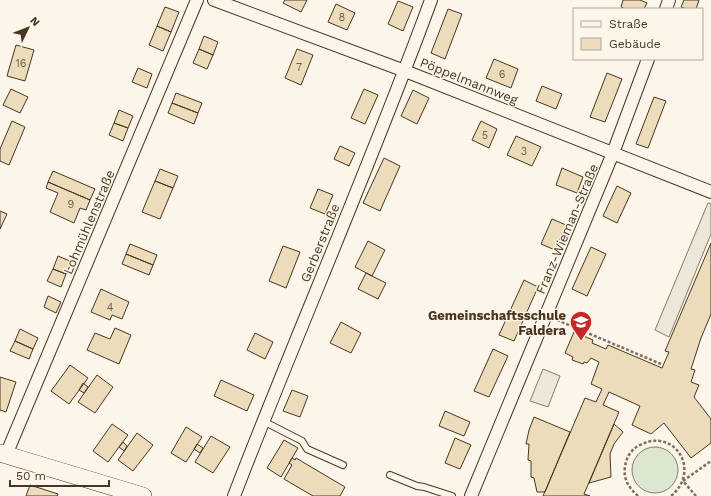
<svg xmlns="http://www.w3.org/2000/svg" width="711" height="496" font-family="'Work Sans',sans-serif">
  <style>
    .green { fill: #dce7d0; stroke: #887966 }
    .parking { fill: #ede7d9; stroke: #887966 }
    .building { fill: #ecdcbc; stroke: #4a3520 }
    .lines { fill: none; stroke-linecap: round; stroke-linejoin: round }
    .lane-casing { stroke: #4a3520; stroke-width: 8 }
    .street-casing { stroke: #4a3520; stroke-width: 14 }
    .secondary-casing { stroke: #4a3520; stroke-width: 18 }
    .path { stroke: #7f6f5c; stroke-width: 2.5; stroke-dasharray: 3 2; stroke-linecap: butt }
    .lane { stroke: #fbf6e9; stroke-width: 6 }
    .street { stroke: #fbf6e9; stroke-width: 12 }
    .secondary { stroke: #fbf6e9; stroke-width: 17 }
    .labels { text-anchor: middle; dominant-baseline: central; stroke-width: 3; stroke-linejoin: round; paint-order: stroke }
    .number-label { font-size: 11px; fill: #725f47 }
    .street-label { font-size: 13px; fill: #4a3520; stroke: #fbf6e9 }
    .poi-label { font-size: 13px; font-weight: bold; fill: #4a3520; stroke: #fbf6e9; text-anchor: end }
  </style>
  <rect width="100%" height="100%" fill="#fbf6e9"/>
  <path class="green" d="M632 470a23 23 0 1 1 46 0a23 23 0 1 1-46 0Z"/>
  <path class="parking" d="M708 203 711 204V234L669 337 655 330Z
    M543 369 560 376 548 407 530 401Z"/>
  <path class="building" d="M285 0H307L301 12 283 3Z
    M623 0H640L647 3 644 9H626L621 7Z
    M684 0H699L696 9H687L681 7Z
    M398 1 413 7 403 31 388 24Z
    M336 4 355 13 347 30 328 22Z
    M165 7 179 12 171 32 157 26Z
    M448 9 462 14 445 59 431 53Z
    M157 26 171 32 163 51 149 45Z
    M204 36 218 42 213 55 199 49Z
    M16 45 34 50 25 81 7 76Z
    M199 49 213 55 207 69 193 63Z
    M297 49 313 55 301 85 285 78Z
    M494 59 518 69 511 88 486 78Z
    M138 68 152 74 147 88 132 82Z
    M607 73 622 79 605 122 590 117Z
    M542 86 562 94 556 109 536 101Z
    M11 89 28 97 20 113 3 105Z
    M364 89 378 95 365 124 351 118Z
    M413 90 429 98 417 124 401 116Z
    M176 93 202 103 198 113 172 103Z
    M654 97 666 101 648 148 636 144Z
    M172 103 198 113 194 124 168 113Z
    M119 110 133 116 128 128 114 123Z
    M12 121 25 127 9 165 0 161V149Z
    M481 121 497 129 489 148 472 140Z
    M114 123 128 128 123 141 109 135Z
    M516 136 541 147 532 166 507 155Z
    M340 146 355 153 349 166 334 159Z
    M384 158 400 166 380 211 363 203Z
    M562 168 583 177 577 193 556 185Z
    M160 169 178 176 173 188 155 181Z
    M53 171 95 189 90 200 48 182Z
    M155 181 173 188 160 219 142 212Z
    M48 182 90 200 86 210 80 208 74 223 50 212 58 193 46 188Z
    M617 186 631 193 617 223 603 216Z
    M318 189 333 195 325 214 310 208Z
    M0 211 7 214 0 229Z
    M552 219 566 225 555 250 541 244Z
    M368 241 385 250 372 276 355 267Z
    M711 243V314L701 338 691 369 695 370 691 382 699 385 694 397 711 419V443L691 458 664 423 651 434 632 425 640 406 609 392 603 405 619 412 584 494 590 496H543L585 398 596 402 602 389 591 384 599 362 591 358 587 363 584 362 583 364 572 360 573 357 565 353 574 332 593 340 592 343 606 349 608 345 662 368 669 352 665 351Z
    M130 244 157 255 153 265 126 254Z
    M283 246 300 252 286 288 269 281Z
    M591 247 606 254 587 296 572 289Z
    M126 254 153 265 149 275 122 264Z
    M58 256 72 262 66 274 53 269Z
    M53 269 66 274 61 287 47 281Z
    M366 273 386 283 378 299 358 289Z
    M524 280 538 287 514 341 499 335Z
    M101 289 129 302 122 319 112 315 110 320 91 312Z
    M48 296 61 302 56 313 44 307Z
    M341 322 361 333 351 353 330 343Z
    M115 328 131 335 119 364 87 350 95 333 110 339Z
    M20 329 38 338 33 349 15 341Z
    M255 333 273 342 265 359 247 350Z
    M15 341 33 349 29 359 10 351Z
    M493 349 508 356 489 397 474 391Z
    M70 365 88 378 69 404 51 391Z
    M97 375 113 387 95 413 78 402Z
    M0 377 16 382 6 412 0 410Z
    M221 380 254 395 247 411 214 396Z
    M83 383 88 387 84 393 79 390Z
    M292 390 308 396 300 417 283 411Z
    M445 411 470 422 464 436 439 426Z
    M534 417 570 432 545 492H537L534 478 531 477V461L528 460 529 444H526L529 430Z
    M112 424 128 435 108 462 93 451Z
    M614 424 623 432 614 444 610 454 611 477 589 483Z
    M186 427 202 437 186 462 171 453Z
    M137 433 153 445 133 471 118 460Z
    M211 436 230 447 213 473 195 462Z
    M455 438 471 445 460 469 445 463Z
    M284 440 298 448 281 477 267 468Z
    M123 442 127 446 124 451 119 447Z
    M197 444 203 448 200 453 194 449Z
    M292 458 295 460 296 458 345 487 340 496H313L284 479 292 465 289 463Z
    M30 485 58 494 57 496H26Z"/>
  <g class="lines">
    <g class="lane-casing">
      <path id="lane" d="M263 421 302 441 307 449 343 465
        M390 475 417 486 424 487 452 496"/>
    </g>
    <g class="street-casing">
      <path id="street" d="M214 0 405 71 711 192
        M666 9 669 0
        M6 455 197 0
        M234 496C298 330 370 167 431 0
        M471 496 613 153 648 59"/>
    </g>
    <g class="secondary-casing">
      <path id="secondary" d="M0 453 143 496"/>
    </g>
    <path class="path" d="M557 320 661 364
      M638 496C629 488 623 479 625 467 626 458 631 449 640 445 674 427 702 470 671 496
      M696 496 683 481 711 461"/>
    <use href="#lane" class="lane"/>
    <use href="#street" class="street"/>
    <use href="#secondary" class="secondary"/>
  </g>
  <defs>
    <g id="school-pin" transform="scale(1.15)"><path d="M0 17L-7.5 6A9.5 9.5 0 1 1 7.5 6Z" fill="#c62828" stroke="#fbf6e9"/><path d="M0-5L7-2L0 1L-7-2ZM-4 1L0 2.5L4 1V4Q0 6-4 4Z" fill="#fff"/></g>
  </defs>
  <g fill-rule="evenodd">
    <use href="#school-pin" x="581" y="322"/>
  </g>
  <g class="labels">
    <g class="number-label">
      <text x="342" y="17">8</text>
      <text x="21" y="63">16</text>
      <text x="299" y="67">7</text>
      <text x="502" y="74">6</text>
      <text x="485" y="135">5</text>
      <text x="524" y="151">3</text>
      <text x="71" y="204">9</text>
      <text x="110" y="307">4</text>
    </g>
    <g class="street-label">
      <text transform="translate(469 81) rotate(22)">Pöppelmannweg</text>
      <text transform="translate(89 222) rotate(-67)">Lohmühlenstraße</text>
      <text transform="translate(567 229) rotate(-67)">Franz-Wieman-Straße</text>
      <text transform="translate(320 243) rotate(-68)">Gerberstraße</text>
    </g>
    <g class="poi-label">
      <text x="566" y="315">Gemeinschaftsschule<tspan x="566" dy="15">Faldera</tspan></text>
    </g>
  </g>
  <rect x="573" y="8" width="130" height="52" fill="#fbf6e9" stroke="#b4a999"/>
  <rect x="581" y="21" width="20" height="6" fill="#fbf6e9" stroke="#b4a999"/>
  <text x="609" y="28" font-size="12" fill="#4a3520">Straße</text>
  <rect x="581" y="38" width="20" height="12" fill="#ecdcbc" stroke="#b4a999"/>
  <text x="609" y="48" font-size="12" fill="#4a3520">Gebäude</text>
  <g transform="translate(28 28) rotate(47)" stroke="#fbf6e9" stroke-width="3" paint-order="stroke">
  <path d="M0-3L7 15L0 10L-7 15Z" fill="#4a3520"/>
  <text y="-6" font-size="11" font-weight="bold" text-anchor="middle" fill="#4a3520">N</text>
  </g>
  <path d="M10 480v6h99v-6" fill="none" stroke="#4a3520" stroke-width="2"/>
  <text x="16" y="480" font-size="12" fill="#4a3520" stroke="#fbf6e9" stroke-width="3" paint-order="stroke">50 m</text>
</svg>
